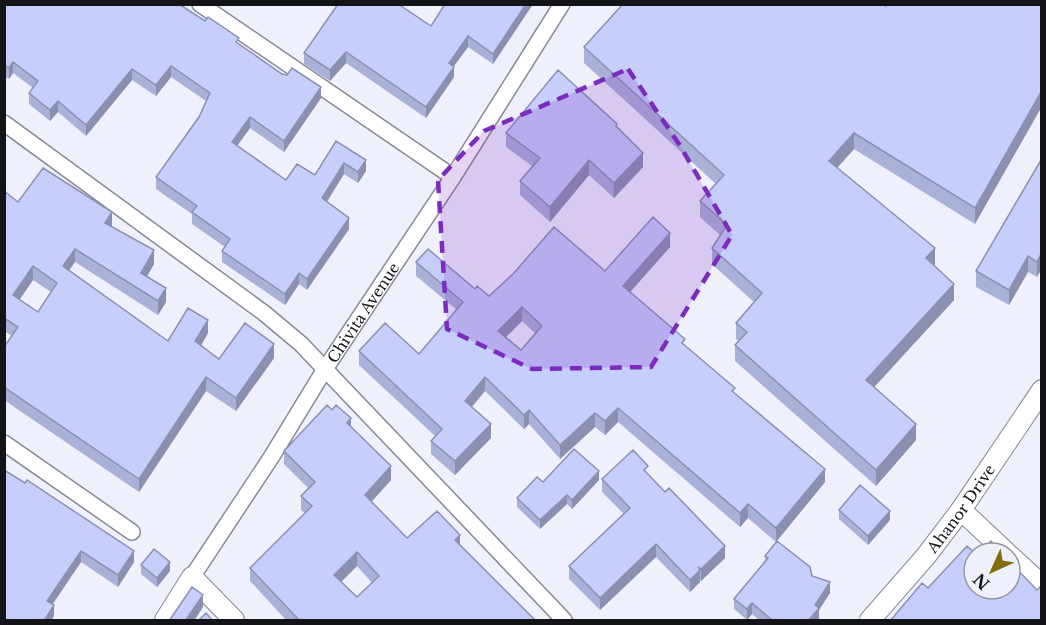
<svg xmlns="http://www.w3.org/2000/svg" width="1046" height="625" font-family="'Libre Baskerville',serif">
  <style>
    .lines { fill: none; stroke-linecap: round; stroke-linejoin: round }
    .minor-casing { stroke: #878994; stroke-width: 18 }
    .tertiary-casing { stroke: #878994; stroke-width: 22 }
    .minor { stroke: #fff; stroke-width: 15 }
    .tertiary { stroke: #fff; stroke-width: 20 }
    .wall { fill: #aab1d8; fill-rule: evenodd }
    .shaded-wall { fill: #8b90b0 }
    .building { fill: #c6cefb; stroke: #8b90b0; stroke-width: 1.5; fill-rule: evenodd }
    .marked { fill: #7b2cbf; fill-opacity: 0.2; stroke: #7b2cbf; stroke-width: 4.5; stroke-dasharray: 12 8; stroke-linejoin: round }
    .labels { text-anchor: middle; dominant-baseline: central; stroke-width: 6; stroke-linejoin: round; paint-order: stroke }
    .street-label { font-size: 15px; fill: #131418; stroke: #eef0fc }
  </style>
  <rect width="100%" height="100%" fill="#eef0fc"/>
  <g class="lines">
    <g class="minor-casing">
      <g id="minor">
        <path d="M200 4 453 177"/>
        <path d="M4 123 264 313 301 344 564 620"/>
        <path d="M4 443 132 532"/>
        <path id="s1" d="M192 577 272 456 325 369 453 177 562 4"/>
      </g>
    </g>
    <g class="tertiary-casing">
      <g id="tertiary">
        <path d="M961 510 1007 553"/>
        <path d="M1010 556 1042 585"/>
        <path d="M165 620 192 577 234 620"/>
        <path id="s2" d="M870 620 926 556 961 510 1042 390"/>
      </g>
    </g>
    <use href="#minor" class="minor"/>
    <use href="#tertiary" class="tertiary"/>
  </g>
  <path class="wall" d="M4 4 239 44 282 74 321 98 284 152 250 128 237 146 286 180 315 175 336 141 366 171 358 183 344 174 327 202 349 229 307 290 299 284 285 305 222 262V251L225 247 192 224V214L156 189V177L199 117 206 101 171 77 156 96 132 80 86 136 58 112 50 121 29 104V93L33 88 13 73 9 79 4 76Z
    M445 4H533L493 64 468 47 453 66 454 77 426 118 346 63 330 81 304 64V53L431 26Z
    M1041 4 975 224 854 149 837 168 935 264 934 265 954 300 874 387 916 440 876 486 735 361V345L739 341 736 339V323L754 302 712 264V248L720 235 700 217V201L716 184 584 63V47L886 6Z
    M617 128 643 167 614 198 589 175 550 222 520 195V181L532 166 506 147V133Z
    M1041 160 1037 277 1028 272 1009 305 976 287V271Z
    M4 191 18 202 112 226 154 264 146 277 166 302 158 315 75 262 69 270 168 341 208 333 201 346 219 359 274 358 236 411 206 391 139 492 4 400V347L12 336 4 331ZM33 280 51 292 38 312 19 300Z
    M670 247 630 292 825 482 776 542 748 518 740 527 618 422 605 435 595 427 560 459 529 424 524 429 485 391 472 407 491 438 455 475 431 454V441L435 436 359 365V351L419 354 457 310 416 276V262L489 296 605 271ZM522 321 535 333 521 350 506 337Z
    M351 427 391 480 371 502 407 538 460 545 536 621H287L250 581V568L305 513 301 510V496L308 488 284 464V451ZM357 566 372 583 357 597 341 582Z
    M4 470 134 562 118 587 81 562 53 604 54 616Z
    M648 474 725 558 701 581 700 580V582L690 592 656 557 600 610 569 579V566L624 514 602 492V479Z
    M599 480 572 509 567 504 540 529 517 507V498L543 482Z
    M839 510 890 520 868 545 839 519Z
    M765 556 812 576 830 593 819 610V619L817 621H760L752 614 747 620 734 609V599L765 561Z
    M141 565 170 571 157 587 141 574Z"/>
  <path class="shaded-wall" d="M526 4H533L493 64V54Z
    M468 36V47L449 73V63Z
    M346 52V63L330 81V70Z
    M13 62V73L9 79V68Z
    M171 66V77L156 96V85Z
    M454 67V77L426 118V107Z
    M132 69V80L86 136V125Z
    M321 87V98L284 152V141Z
    M1041 92V108L975 224V208Z
    M58 101V112L50 121V110Z
    M250 117V128L232 153V142Z
    M854 133V149L829 177V161Z
    M5 152V166L4 167V154Z
    M643 153V167L614 198V183Z
    M366 160V171L358 183V172Z
    M589 160V175L550 222V207Z
    M344 163V174L322 209V198Z
    M112 212V226L105 236V223Z
    M349 218V229L307 290V279Z
    M670 233V247L623 300V286Z
    M935 248V264L926 274V258Z
    M75 249V262L63 279V266Z
    M154 250V264L141 287V273Z
    M1041 254V270L1037 277V262Z
    M1028 256V272L1009 305V290Z
    M33 266V280L13 309V295Z
    M299 273V284L285 305V294Z
    M954 284V300L866 396V380Z
    M166 288V302L158 315V301Z
    M522 307V321L498 345V331Z
    M208 320V333L195 355V341Z
    M274 344V358L236 411V398Z
    M206 377V391L139 492V479Z
    M485 377V391L465 414V401Z
    M618 408V422L605 435V421Z
    M529 410V424L524 429V415Z
    M595 413V427L560 459V445Z
    M351 418V432L347 423Z
    M491 424V438L455 475V461Z
    M916 424V440L876 486V470Z
    M391 466V480L365 509V495Z
    M825 469V482L776 542V528Z
    M599 471V480L572 509V500Z
    M567 495V504L540 529V520Z
    M748 504V518L740 527V513Z
    M890 511V520L868 545V536Z
    M460 535V549L455 540Z
    M656 544V557L600 610V598Z
    M725 546V558L701 581V569Z
    M81 551V562L47 612V601Z
    M134 551V562L118 587V575Z
    M357 552V566L334 589V575Z
    M170 562V571L157 587V578Z
    M700 570V582L690 592V580Z
    M830 582V593L819 610V619L817 621H808L815 605Z
    M203 595V607L194 621H185Z
    M752 603V614L747 620V609Z
    M54 605V616L51 621H44Z"/>
  <path class="building" d="M4 4H179L205 21 208 17 239 38 236 42 282 74 287 75 292 68 321 87 284 141 250 117 232 142 286 180 297 164 315 175 336 141 366 160 358 172 344 163 322 198 349 218 307 279 299 273 285 294 222 251 230 239 192 212 197 206 156 177 199 117 210 93 171 66 156 85 132 69 86 125 58 101 50 110 29 93 38 81 13 62 9 68 4 65Z
    M338 4H398L431 26 445 4H526L493 54 468 36 449 63 454 67 426 107 346 52 330 70 304 53Z
    M623 4H885L886 6 887 4H1041V92L975 208 854 133 829 161 935 248 926 258 954 284 866 380 916 424 876 470 735 345 747 332 736 323 762 293 712 248 727 225 700 201 724 175 584 47Z
    M558 70 617 124 616 126 643 153 614 183 589 160 550 207 520 181 540 158 506 133Z
    M1041 160V254L1037 262 1028 256 1009 290 976 271Z
    M43 168 112 212 105 223 154 250 141 273 166 288 158 301 75 249 63 266 168 341 188 308 208 320 195 341 219 359 245 323 274 344 236 398 206 377 139 479 4 387V347L18 327 4 318V191L18 202ZM33 266 57 283 38 312 13 295Z
    M653 217 670 233 623 286 685 339 682 343 735 388 732 391 825 469 776 528 748 504 740 513 618 408 605 421 595 413 560 445 529 410 524 415 485 377 465 401 491 424 455 461 431 441 442 429 359 351 385 323 419 354 463 302 416 262 428 249 475 289 477 286 489 296 513 274 554 227 605 271ZM522 307 542 326 521 350 498 331Z
    M327 405 332 410 336 405 351 418 347 423 391 466 365 495 407 538 437 511 460 535 455 540 536 621H300L250 568 312 506 301 496 315 482 284 451ZM357 552 379 576 357 597 334 575Z
    M574 449 599 471 572 500 567 495 540 520 517 498 537 477 543 482Z
    M633 450 648 466 644 470 665 492 669 488 725 546 701 569 698 567 700 570 690 580 656 544 600 598 569 566 630 508 602 479Z
    M4 470 25 483 27 480 134 551 118 575 81 551 47 601 54 605 44 621H4Z
    M860 485 890 511 868 536 839 510Z
    M777 541 810 567 812 576 830 582 815 605 819 608 808 621H773L752 603 747 609 734 599 768 558 765 556Z
    M991 541 1002 553H980Z
    M967 546 975 553 974 589H1010V562L1037 590 1041 586V621H890L922 583 928 588Z
    M154 549 170 562 157 578 141 565Z
    M192 587 203 595 185 621H169Z
    M206 613 213 621H198Z"/>
  <path class="marked" d="M628 69 679 144 732 235 651 367 532 369 447 329 438 180 484 131Z"/>
  <g class="labels">
    <g class="street-label">
      <text stroke="none"><textPath href="#s1" startOffset="315">Chivita Avenue</textPath></text>
      <text stroke="none"><textPath href="#s2" startOffset="144">Ahanor Drive</textPath></text>
    </g>
  </g>
  <rect width="1046" height="625" fill="none" stroke="#131418" stroke-width="12"/>
  <g transform="translate(992 571) rotate(225)"><circle r="28" fill="#eef0fc" stroke="#9698a1" stroke-width="1.5"/>
  <path d="M0-4.5L10 22L0 15L-10 22Z" fill="#7f6e0a"/>
  <text y="-9" font-size="16" font-weight="bold" text-anchor="middle" fill="#131418">N</text>
  </g>
</svg>
